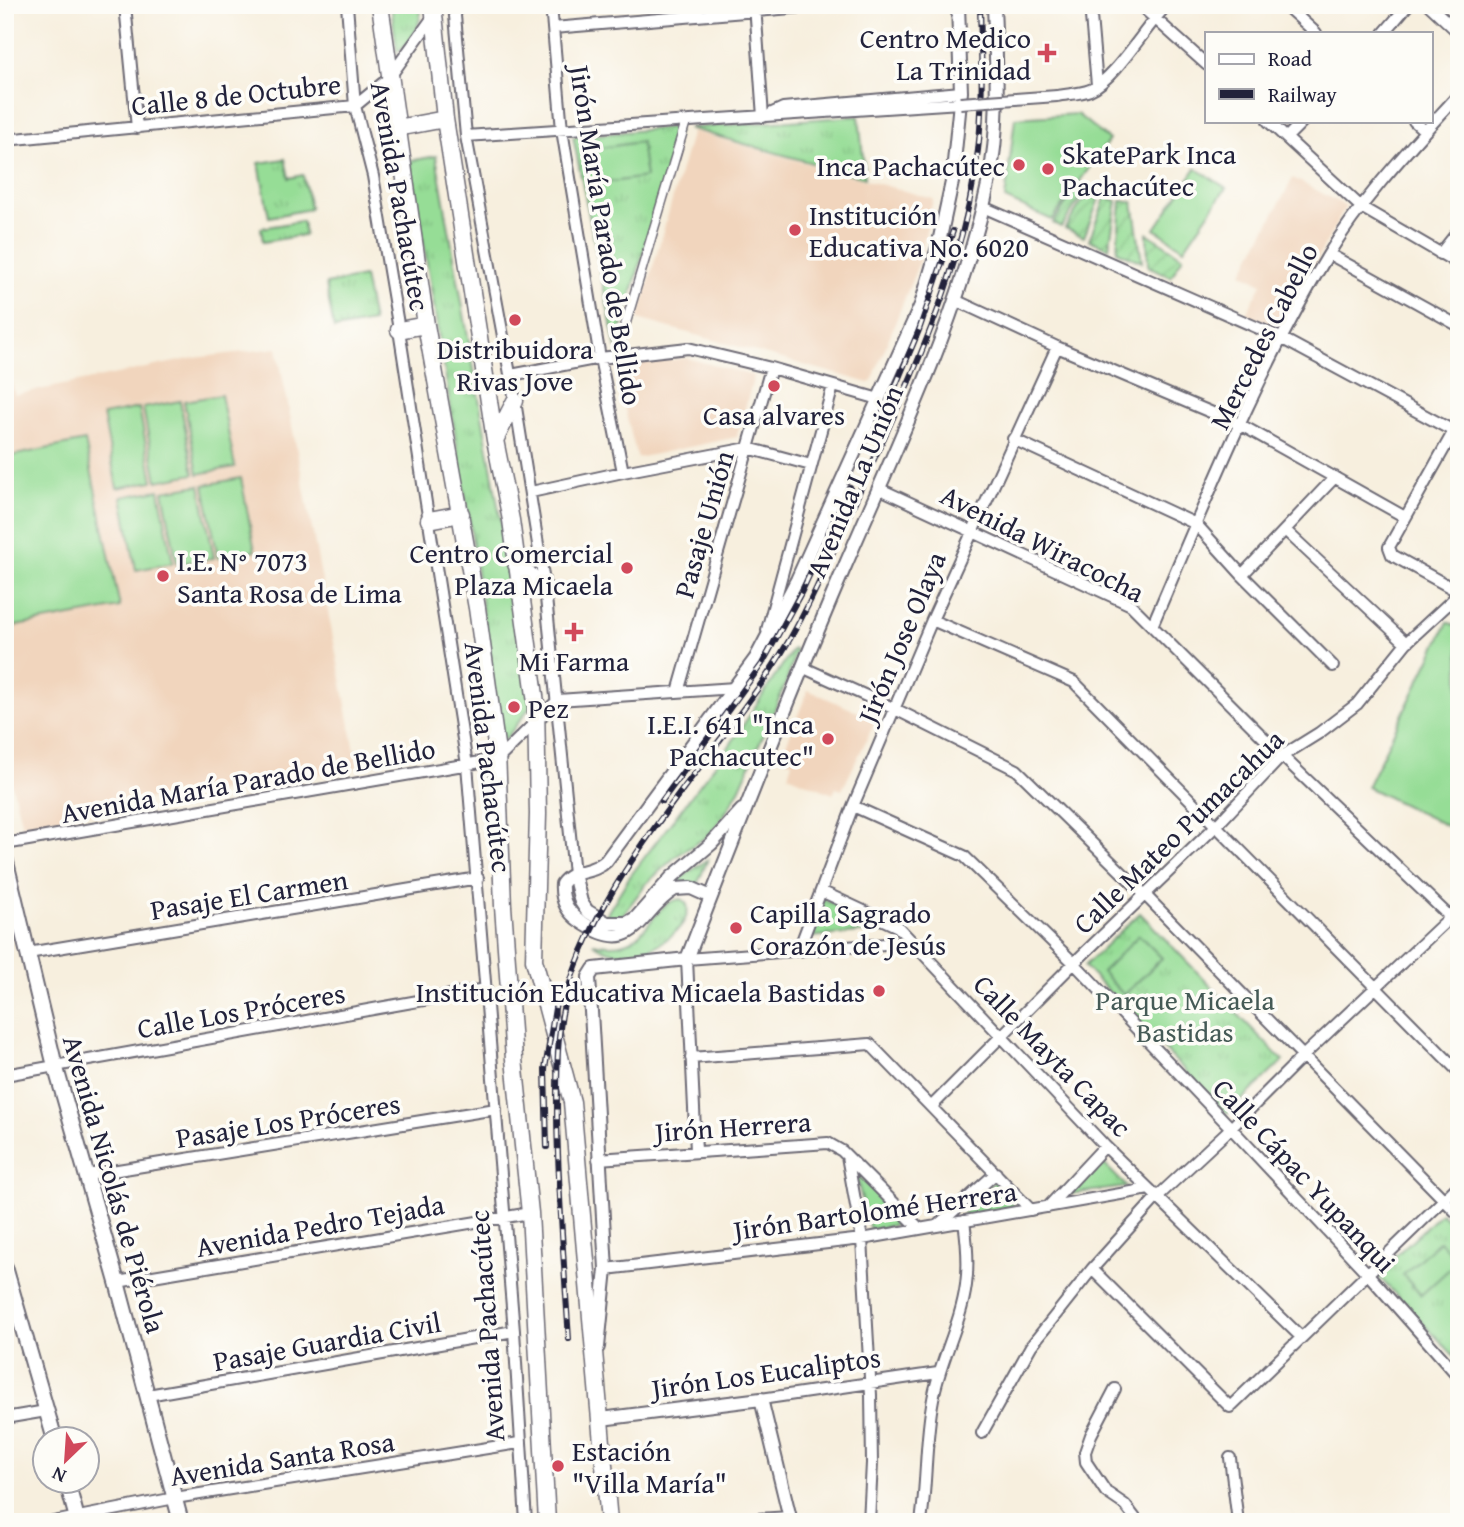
<svg xmlns="http://www.w3.org/2000/svg" width="1464" height="1527" font-family="'Gentium Book Plus',serif">
  <style>
    .built { fill: #f1d5bd }
    .grass { fill: url(#grass-tufts); stroke: #5c8068; stroke-width: 2 }
    .garden { fill: url(#garden-furrows); stroke: #5c8068; stroke-width: 2 }
    .pitch { fill: #96dd96; stroke: #5c8068; stroke-width: 2 }
    .lines { fill: none; stroke-linecap: round; stroke-linejoin: round }
    .pedestrian-casing { stroke: #6d6a74; stroke-width: 11 }
    .minor-casing { stroke: #6d6a74; stroke-width: 14 }
    .tertiary-casing { stroke: #6d6a74; stroke-width: 16 }
    .secondary-casing { stroke: #6d6a74; stroke-width: 18 }
    .primary-casing { stroke: #6d6a74; stroke-width: 19 }
    .pedestrian { stroke: #fff; stroke-width: 8 }
    .minor { stroke: #fff; stroke-width: 10 }
    .tertiary { stroke: #fff; stroke-width: 12 }
    .secondary { stroke: #fff; stroke-width: 14 }
    .primary { stroke: #fff; stroke-width: 16 }
    .rail-casing { stroke: #22223b; stroke-width: 6 }
    .rail { stroke: #fdfcf7; stroke-width: 3.5; stroke-dasharray: 10; stroke-linecap: butt }
    .minor-bridge-casing { stroke: #6d6a74; stroke-width: 14; stroke-linecap: butt }
    .minor-bridge { stroke: #fff; stroke-width: 10 }
    .poi-dot { fill: #d1495b; stroke: #fdfcf7; stroke-width: 2.5 }
    .labels { text-anchor: middle; dominant-baseline: central; stroke-width: 7; stroke-linejoin: round; paint-order: stroke }
    .poi-label { font-size: 28px; fill: #22223b; stroke: #fdfcf7; text-anchor: start }
    .street-label { font-size: 28px; fill: #22223b; stroke: #fdfcf7 }
    .park-label { font-size: 28px; fill: #455a56; stroke: #fdfcf7 }
  </style>
  <defs>
    <pattern id="grass-tufts" width="24" height="20" patternUnits="userSpaceOnUse" patternTransform="scale(1.75)"><rect width="24" height="20" fill="#96dd96"/><path d="M3 7l-1-3M5 7V3M7 7l1-3M15 17l-1-3M17 17v-4M19 17l1-3" fill="none" stroke="#81bd82"/></pattern>
    <pattern id="garden-furrows" width="10" height="10" patternUnits="userSpaceOnUse" patternTransform="scale(1.75)"><rect width="10" height="10" fill="#96dd96"/><path d="M-1 1l2-2M0 10L10 0M9 11l2-2" fill="none" stroke="#81bd82"/></pattern>
  </defs>
  <rect width="100%" height="100%" fill="#fdfcf7"/>
  <filter id="ink" filterUnits="userSpaceOnUse"><feTurbulence type="fractalNoise" baseFrequency=".0143" numOctaves="2"/><feDisplacementMap in="SourceGraphic" scale="14" xChannelSelector="R" yChannelSelector="G"/><feConvolveMatrix kernelMatrix="1 2 1 2 8 2 1 2 1" color-interpolation-filters="sRGB"/></filter>
  <filter id="wash" filterUnits="userSpaceOnUse"><feTurbulence type="fractalNoise" baseFrequency=".00686" numOctaves="4" result="noise"/><feDisplacementMap in="SourceGraphic" scale="28" xChannelSelector="R" yChannelSelector="G"/><feGaussianBlur stdDeviation="1.57" result="paint"/><feColorMatrix in="noise" values="0 0 0 0 0 0 0 0 0 0 0 0 0 0 0 0 0 1.4 0 .05"/><feComposite in="paint" operator="in"/></filter>
  <g filter="url(#wash)">
    <rect width="100%" height="100%" fill="#f7efde"/>
    <path class="built" d="M692 131 933 199 920 260 872 381 869 383 638 319Z
      M1293 178 1346 206 1278 331 1246 314 1262 284 1242 273Z
      M277 348 358 767 162 801 157 798 141 800 138 804 22 825 5 757V360L15 395 194 358Z
      M687 358 754 376 737 437 637 458 622 397 628 395 620 366Z
      M808 690 876 720 842 790 836 788 833 794 788 775 792 762 781 757Z"/>
    <path class="grass" d="M391 5H421C422 22 412 44 397 52Z
      M859 116 865 178 688 128Z
      M675 127 678 131 616 348 573 137Z
      M436 156 527 669 530 707 505 740 501 738 470 524 410 161Z
      M285 159 289 178 303 175 310 209 269 217 259 163Z
      M302 221 305 235 263 242 261 228Z
      M364 277 373 322 334 329 326 284Z
      M793 649 796 651 786 683 740 788 725 814 709 835 675 857 647 883 621 917 616 920H603L628 879 730 745Z
      M708 859 697 885 677 881Z
      M821 898 878 924 883 928V931L810 937Z
      M681 899C709 914 642 978 593 943 652 956 646 903 681 899Z
      M1140 913 1283 1061 1227 1114 1084 966Z
      M1102 1162 1127 1187 1069 1194Z
      M855 1172 905 1223 870 1230Z
      M995 1181 1015 1207 960 1217Z
      M1441 1213 1459 1232 1458 1360 1376 1274Z"/>
    <path class="garden" d="M1080 183 1088 187 1061 227 1053 223Z
      M1090 189 1101 194 1084 237 1065 228Z
      M1106 196 1117 201 1109 248 1089 240Z
      M1121 201 1133 202 1142 262 1117 251Z
      M1147 233 1183 257 1171 277 1148 266Z"/>
    <path class="pitch" d="M1077 114 1109 140 1052 220 1005 199 1015 118Z
      M641 142 646 177 590 185 585 150Z
      M1196 168 1226 188 1184 249 1155 229Z
      M221 395 235 467 198 474 184 401Z
      M180 401 194 474 157 481 143 408Z
      M139 408 153 481 117 488 103 415Z
      M85 441 120 607 5 628V457Z
      M241 478 255 551 218 558 204 485Z
      M200 485 214 558 177 564 163 491Z
      M159 490 173 563 136 570 122 497Z
      M1448 622 1459 628V832L1367 787Z
      M1139 935 1162 958 1124 995 1102 972Z
      M1439 1241 1458 1261 1421 1295 1403 1275Z"/>
  </g>
  <g filter="url(#ink)">
    <g class="lines">
      <g class="pedestrian-casing">
        <path id="pedestrian" d="M616 356 686 121"/>
      </g>
      <g class="minor-casing">
        <path id="minor" d="M125 5 137 128
          M347 5 355 106 373 176 399 330 467 765 514 1331 526 1522
          M454 5 466 136 515 401 545 588 574 874
          M551 5 562 130 600 358 623 472
          M755 5 763 117
          M1090 5 1097 85
          M1140 5 1207 65
          M1285 5 1316 33
          M1429 5 1459 33
          M553 28 827 5
          M1384 33 1408 5
          M1057 96C1067 94 1080 94 1090 90 1116 78 1145 27 1167 5
          M772 113 783 108 961 92
          M1268 121 1361 207 1459 264
          M1414 121 1425 131
          M466 136 960 103
          M1286 138 1303 121
          M5 140 355 106 389 78 433 17
          M983 207 1281 338 1459 434
          M1329 254 1459 326
          M1440 254 1459 230
          M955 300 1057 347 1241 425 1405 517
          M511 375 600 358 688 348 771 368 879 399
          M1454 431 1389 547 1392 555 1459 592
          M1013 439 1196 524 1242 575 1333 666
          M878 488 1131 605 1282 756 1449 916
          M531 492 623 472 748 448 811 465
          M1285 530 1406 643
          M1242 575 1335 477
          M932 620 1074 682 1459 1072
          M1152 626C1206 501 1257 372 1328 255 1364 196 1413 145 1459 94
          M767 630 833 386
          M802 667 895 709 1017 770 1145 895 1459 1215
          M678 692 771 368
          M853 806 964 856 1074 963 1231 1128 1367 1273 1459 1377
          M5 844 498 759 558 700 735 688
          M821 891 898 927 1105 1146 1301 1337
          M799 949 853 806 932 620 1057 347
          M28 953 478 878
          M691 1058 870 1044 1031 1210
          M5 1075 485 989
          M932 1106 1074 963 1217 825 1282 756 1319 733 1357 704 1406 643 1459 594
          M696 1151 687 959 912 942
          M847 1156 862 1239 871 1395 872 1463 869 1522
          M598 1159 828 1143 842 1151 920 1229
          M87 1175 496 1109
          M1048 1207 1105 1146
          M938 1225 996 1173
          M606 1269 862 1239 1149 1189
          M1092 1269 1230 1407 1459 1185
          M117 1282 530 1213
          M1115 1389 1091 1435 1085 1452 1086 1462 1106 1492 1125 1505 1138 1522
          M148 1395 514 1331
          M761 1399 938 1373
          M5 1418 46 1411
          M982 1433 1031 1346 1092 1269 1157 1197 1231 1128 1303 1056 1459 909
          M1230 1458 1238 1522
          M53 1522 175 1498 519 1443
          M710 1522 790 1517
          M921 1522C927 1481 925 1440 933 1399 940 1360 961 1324 966 1285 969 1264 967 1242 964 1221"/>
      </g>
      <g class="tertiary-casing">
        <path id="tertiary" d="M574 874 581 902 587 911 607 923H627L636 918 672 877 711 844 742 810
          M711 897 691 888 675 889C638 910 637 960 580 921 567 912 561 899 562 884 572 869 593 874 606 861L756 658 797 580 921 305 938 247 952 182 961 92 958 5
          M598 1347 606 1269 589 977 594 969 687 959C738 827 789 696 845 566 899 440 961 314 989 180 1001 123 996 62 994 5
          M601 1419 761 1399 791 1522"/>
      </g>
      <g class="secondary-casing">
        <path id="secondary" d="M5 858 53 1058 117 1282 181 1522
          M5 1267 55 1440
          M67 1482 78 1522"/>
      </g>
      <g class="primary-casing">
        <path id="primary" d="M380 5 426 325 477 608 497 752 503 906 514 1059 530 1213 547 1522
          M433 5 445 119 495 440 511 520 536 703 538 814 534 960 572 1102 609 1522
          M397 128 445 119
          M399 330 426 325
          M495 440 515 401
          M429 520 461 514
          M516 564 545 588"/>
      </g>
      <use href="#pedestrian" class="pedestrian"/>
      <use href="#minor" class="minor"/>
      <use href="#tertiary" class="tertiary"/>
      <use href="#secondary" class="secondary"/>
      <use href="#primary" class="primary"/>
      <g class="rail-casing">
        <path id="rail" d="M888 404 919 330 953 231
          M662 801 762 664 802 591 850 487
          M547 1147 545 1069 558 990
          M569 1339C564 1265 558 1190 557 1116 557 1078 556 1029 567 993 601 875 702 772 770 671 808 615 833 551 860 490 910 380 964 271 978 150 984 102 981 53 980 5"/>
      </g>
      <use href="#rail" class="rail"/>
      <g class="minor-bridge-casing">
        <path id="minor-bridge" d="M960 103 1057 96"/>
      </g>
      <use href="#minor-bridge" class="minor-bridge"/>
    </g>
  </g>
  <g class="poi-dot">
    <path d="M1043.5 42.5h7v7h7v7h-7v7h-7v-7h-7v-7h7z"/>
    <circle cx="1019" cy="165" r="7"/>
    <circle cx="1048" cy="169" r="7"/>
    <circle cx="795" cy="230" r="7"/>
    <circle cx="515" cy="320" r="7"/>
    <circle cx="774" cy="386" r="7"/>
    <circle cx="627" cy="568" r="7"/>
    <circle cx="163" cy="576" r="7"/>
    <path d="M570.5 621.5h7v7h7v7h-7v7h-7v-7h-7v-7h7z"/>
    <circle cx="514" cy="707" r="7"/>
    <circle cx="828" cy="739" r="7"/>
    <circle cx="736" cy="928" r="7"/>
    <circle cx="879" cy="991" r="7"/>
    <circle cx="558" cy="1466" r="7"/>
  </g>
  <g class="labels">
    <g class="poi-label">
      <text x="1031" y="37" text-anchor="end">Centro Medico<tspan x="1031" dy="32">La Trinidad</tspan></text>
      <text x="1062" y="153">SkatePark Inca<tspan x="1062" dy="32">Pachacútec</tspan></text>
      <text x="1005" y="165" text-anchor="end">Inca Pachacútec</text>
      <text x="809" y="214">Institución<tspan x="809" dy="32">Educativa No. 6020</tspan></text>
      <text x="515" y="348" text-anchor="middle">Distribuidora<tspan x="515" dy="32">Rivas Jove</tspan></text>
      <text x="774" y="414" text-anchor="middle">Casa alvares</text>
      <text x="613" y="552" text-anchor="end">Centro Comercial<tspan x="613" dy="32">Plaza Micaela</tspan></text>
      <text x="177" y="560">I.E. N° 7073<tspan x="177" dy="32">Santa Rosa de Lima</tspan></text>
      <text x="574" y="660" text-anchor="middle">Mi Farma</text>
      <text x="528" y="707">Pez</text>
      <text x="814" y="723" text-anchor="end">I.E.I. 641 "Inca<tspan x="814" dy="32">Pachacutec"</tspan></text>
      <text x="750" y="912">Capilla Sagrado<tspan x="750" dy="32">Corazón de Jesús</tspan></text>
      <text x="865" y="991" text-anchor="end">Institución Educativa Micaela Bastidas</text>
      <text x="572" y="1450">Estación<tspan x="572" dy="32">"Villa María"</tspan></text>
    </g>
    <g class="street-label">
      <text transform="translate(236 94) rotate(-6)">Calle 8 de Octubre</text>
      <text transform="translate(401 196) rotate(80)">Avenida Pachacútec</text>
      <text transform="translate(607 235) rotate(81)">Jirón María Parado de Bellido</text>
      <text transform="translate(1263 336) rotate(-63)">Mercedes Cabello</text>
      <text transform="translate(854 481) rotate(-67)">Avenida La Unión</text>
      <text transform="translate(703 524) rotate(-74)">Pasaje Unión</text>
      <text transform="translate(1043 543) rotate(27)">Avenida Wiracocha</text>
      <text transform="translate(901 637) rotate(-67)">Jirón Jose Olaya</text>
      <text transform="translate(489 757) rotate(83)">Avenida Pachacútec</text>
      <text transform="translate(248 780) rotate(-10)">Avenida María Parado de Bellido</text>
      <text transform="translate(1178 831) rotate(-44)">Calle Mateo Pumacahua</text>
      <text transform="translate(249 894) rotate(-9)">Pasaje El Carmen</text>
      <text transform="translate(241 1010) rotate(-10)">Calle Los Próceres</text>
      <text transform="translate(1053 1055) rotate(46)">Calle Mayta Capac</text>
      <text transform="translate(288 1120) rotate(-9)">Pasaje Los Próceres</text>
      <text transform="translate(733 1126) rotate(-4)">Jirón Herrera</text>
      <text transform="translate(1305 1175) rotate(47)">Calle Cápac Yupanqui</text>
      <text transform="translate(115 1184) rotate(74)">Avenida Nicolás de Piérola</text>
      <text transform="translate(875 1210) rotate(-8)">Jirón Bartolomé Herrera</text>
      <text transform="translate(320 1225) rotate(-10)">Avenida Pedro Tejada</text>
      <text transform="translate(486 1326) rotate(-94)">Avenida Pachacútec</text>
      <text transform="translate(327 1341) rotate(-10)">Pasaje Guardia Civil</text>
      <text transform="translate(766 1372) rotate(-8)">Jirón Los Eucaliptos</text>
      <text transform="translate(282 1458) rotate(-9)">Avenida Santa Rosa</text>
    </g>
    <g class="park-label">
      <text x="1185" y="999">Parque Micaela<tspan x="1185" dy="32">Bastidas</tspan></text>
    </g>
  </g>
  <rect width="1464" height="1527" fill="none" stroke="#fdfcf7" stroke-width="28"/>
  <rect x="1205" y="32" width="228" height="91" fill="#fdfcf7" stroke="#a5a5ac" stroke-width="2"/>
  <rect x="1219" y="54" width="35" height="10" fill="#ffffff" stroke="#a5a5ac" stroke-width="2"/>
  <text x="1268" y="66" font-size="21" fill="#22223b">Road</text>
  <rect x="1219" y="89" width="35" height="10" fill="#22223b" stroke="#a5a5ac" stroke-width="2"/>
  <text x="1268" y="102" font-size="21" fill="#22223b">Railway</text>
  <g transform="translate(66 1460) rotate(205)"><circle r="33" fill="#fdfcf7" stroke="#a5a5ac" stroke-width="2"/>
  <path d="M0-5L12 26L0 18L-12 26Z" fill="#d1495b"/>
  <text y="-10" font-size="19" font-weight="bold" text-anchor="middle" fill="#22223b">N</text>
  </g>
</svg>
